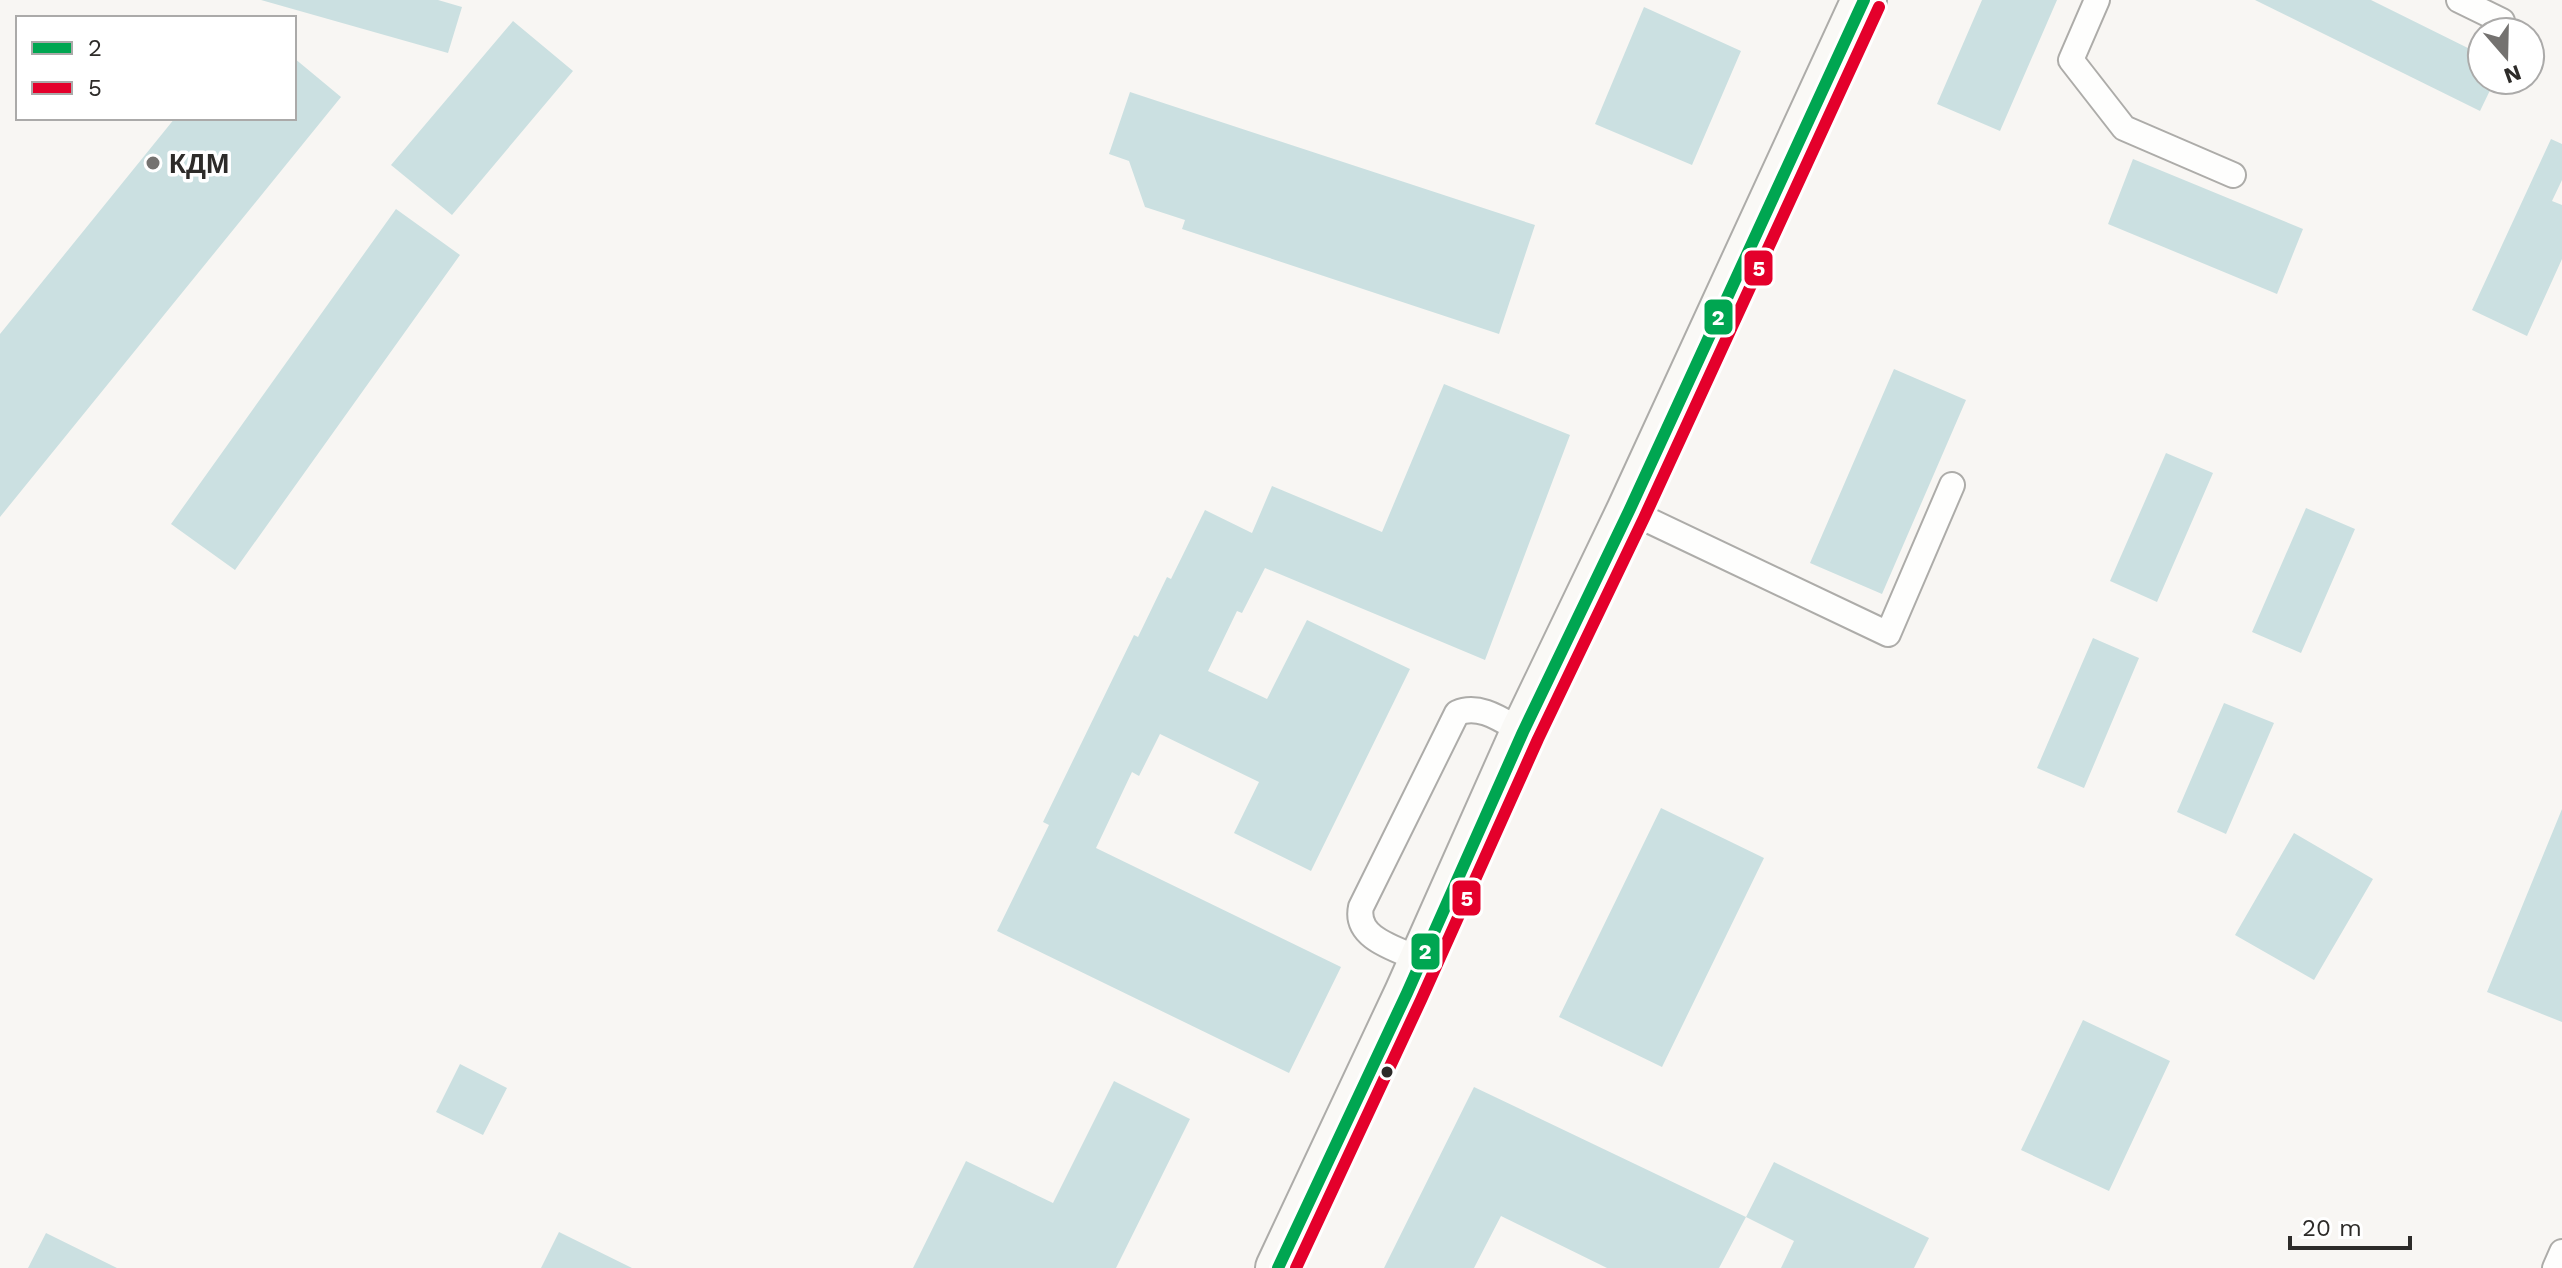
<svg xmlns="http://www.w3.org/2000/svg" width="2562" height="1268" font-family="'Work Sans',sans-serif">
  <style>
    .building { fill: #cbe0e1 }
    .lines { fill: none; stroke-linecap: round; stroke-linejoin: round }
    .lane-casing { stroke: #adaca9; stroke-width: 28 }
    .secondary-casing { stroke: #adaca9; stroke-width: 48 }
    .lane { stroke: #fefefd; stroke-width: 24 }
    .secondary { stroke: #faf9f6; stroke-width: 44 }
    .bus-1-casing { stroke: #fff; stroke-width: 18 }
    .bus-2-casing { stroke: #fff; stroke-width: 18 }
    .bus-1 { stroke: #00a651; stroke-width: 12 }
    .bus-2 { stroke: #e4002b; stroke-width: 12 }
    .poi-dot { fill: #747270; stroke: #fff; stroke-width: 3 }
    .bus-dot { fill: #2d2b29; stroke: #fff; stroke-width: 3 }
    .labels { text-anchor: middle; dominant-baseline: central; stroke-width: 7; stroke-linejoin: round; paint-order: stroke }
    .poi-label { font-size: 28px; font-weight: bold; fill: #2d2b29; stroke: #fff; text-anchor: start }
    .line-badge { stroke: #fff; stroke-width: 3 }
    .badge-label { font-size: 22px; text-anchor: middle; font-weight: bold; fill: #fff }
  </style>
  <rect width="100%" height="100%" fill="#f8f6f3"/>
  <path class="building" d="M261 0H438L462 7 448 53Z
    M1982 0H2057L2000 131 1937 104Z
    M2255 0H2371L2482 55V80H2495L2480 111Z
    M1644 7 1741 51 1692 165 1595 124Z
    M513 21 573 71 452 215 391 165Z
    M294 58 341 97 0 517V334L175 118H294Z
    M1130 92 1535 225 1499 334 1182 229 1185 220 1145 207 1129 161 1109 154Z
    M2551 139 2562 144V180L2552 201 2562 205V259L2527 336 2472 310Z
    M2133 159 2303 229 2277 294 2108 224Z
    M396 209 460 255 235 570 171 524Z
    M1894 369 1966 400 1882 594 1810 563Z
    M1444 384 1570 435 1485 660 1265 568 1242 613 1237 611 1208 671 1267 699 1307 620 1410 669 1311 871 1234 833 1259 782 1160 734 1139 776 1132 772 1096 848 1341 967 1289 1073 997 931 1049 825 1043 822 1134 635 1138 637 1167 577 1171 579 1205 510 1252 533 1272 486 1382 532Z
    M2166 453 2213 473 2157 602 2110 581Z
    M2306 508 2355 529 2301 653 2252 632Z
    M2093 638 2139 658 2084 788 2037 768Z
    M2224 703 2274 723 2226 834 2177 812Z
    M1661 808 1764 858 1662 1067 1559 1017Z
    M2562 809V1022L2487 992Z
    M2294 833 2373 879 2314 980 2235 935Z
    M2083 1020 2170 1061 2109 1191 2021 1150Z
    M460 1064 507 1088 483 1135 436 1112Z
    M1114 1081 1190 1119 1116 1268H913L966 1161 1053 1203Z
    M1474 1087 1746 1217 1719 1268H1607L1501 1216 1474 1268H1384Z
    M1774 1162 1929 1238 1914 1268H1781L1794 1241 1746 1217Z
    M559 1232 632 1268H541Z
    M46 1233 117 1268H28Z"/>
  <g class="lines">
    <g class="lane-casing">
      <path id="lane" d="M2097 0 2071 60 2124 128 2233 175
        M2459 0 2502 21
        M1629 511 1888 634 1952 485
        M1421 960C1398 949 1354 939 1361 907L1457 713C1480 703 1503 721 1523 732
        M2555 1268 2562 1252"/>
    </g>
    <g class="secondary-casing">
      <path id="secondary" d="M1278 1268 1407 993 1523 732 1629 511 1864 0"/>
    </g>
    <use href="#lane" class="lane"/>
    <use href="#secondary" class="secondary"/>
    <g class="bus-1-casing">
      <path id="bus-1" d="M1278 1268 1407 993 1523 732 1629 511 1864 0"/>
    </g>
    <g class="bus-2-casing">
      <path id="bus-2" d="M1296 1268 1421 1000 1538 739 1644 518 1879 7"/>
    </g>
    <use href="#bus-1" class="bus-1"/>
    <use href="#bus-2" class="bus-2"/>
  </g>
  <circle class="poi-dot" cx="153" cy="163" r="8"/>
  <circle class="bus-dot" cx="1387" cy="1072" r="7"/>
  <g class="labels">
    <g class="poi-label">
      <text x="169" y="163">КДМ</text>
    </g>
  </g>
  <g class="line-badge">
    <rect x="1743" y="249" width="31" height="38" rx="8" fill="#e4002b"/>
    <rect x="1703" y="298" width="31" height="38" rx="8" fill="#00a651"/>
    <rect x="1451" y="879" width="31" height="38" rx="8" fill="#e4002b"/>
    <rect x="1410" y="932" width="31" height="39" rx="8" fill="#00a651"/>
  </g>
  <g class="badge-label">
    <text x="1759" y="276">5</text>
    <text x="1718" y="325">2</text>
    <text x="1467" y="906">5</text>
    <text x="1425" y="959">2</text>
  </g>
  <rect x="16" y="16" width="280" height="104" fill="#ffffff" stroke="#abaaa9" stroke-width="2"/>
  <rect x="32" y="42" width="40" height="12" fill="#00a651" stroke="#abaaa9" stroke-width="2"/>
  <text x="88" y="56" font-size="24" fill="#2d2b29">2</text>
  <rect x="32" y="82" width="40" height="12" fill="#e4002b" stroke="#abaaa9" stroke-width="2"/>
  <text x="88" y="96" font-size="24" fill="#2d2b29">5</text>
  <g transform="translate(2506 56) rotate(160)"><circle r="38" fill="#ffffff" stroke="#abaaa9" stroke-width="2"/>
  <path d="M0-6L14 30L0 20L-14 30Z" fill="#747270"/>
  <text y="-12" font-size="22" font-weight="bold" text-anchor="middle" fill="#2d2b29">N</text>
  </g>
  <path d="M2290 1236v12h120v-12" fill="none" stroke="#2d2b29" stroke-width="4"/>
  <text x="2302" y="1236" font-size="24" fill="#2d2b29" stroke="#ffffff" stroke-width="6" paint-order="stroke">20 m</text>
</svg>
